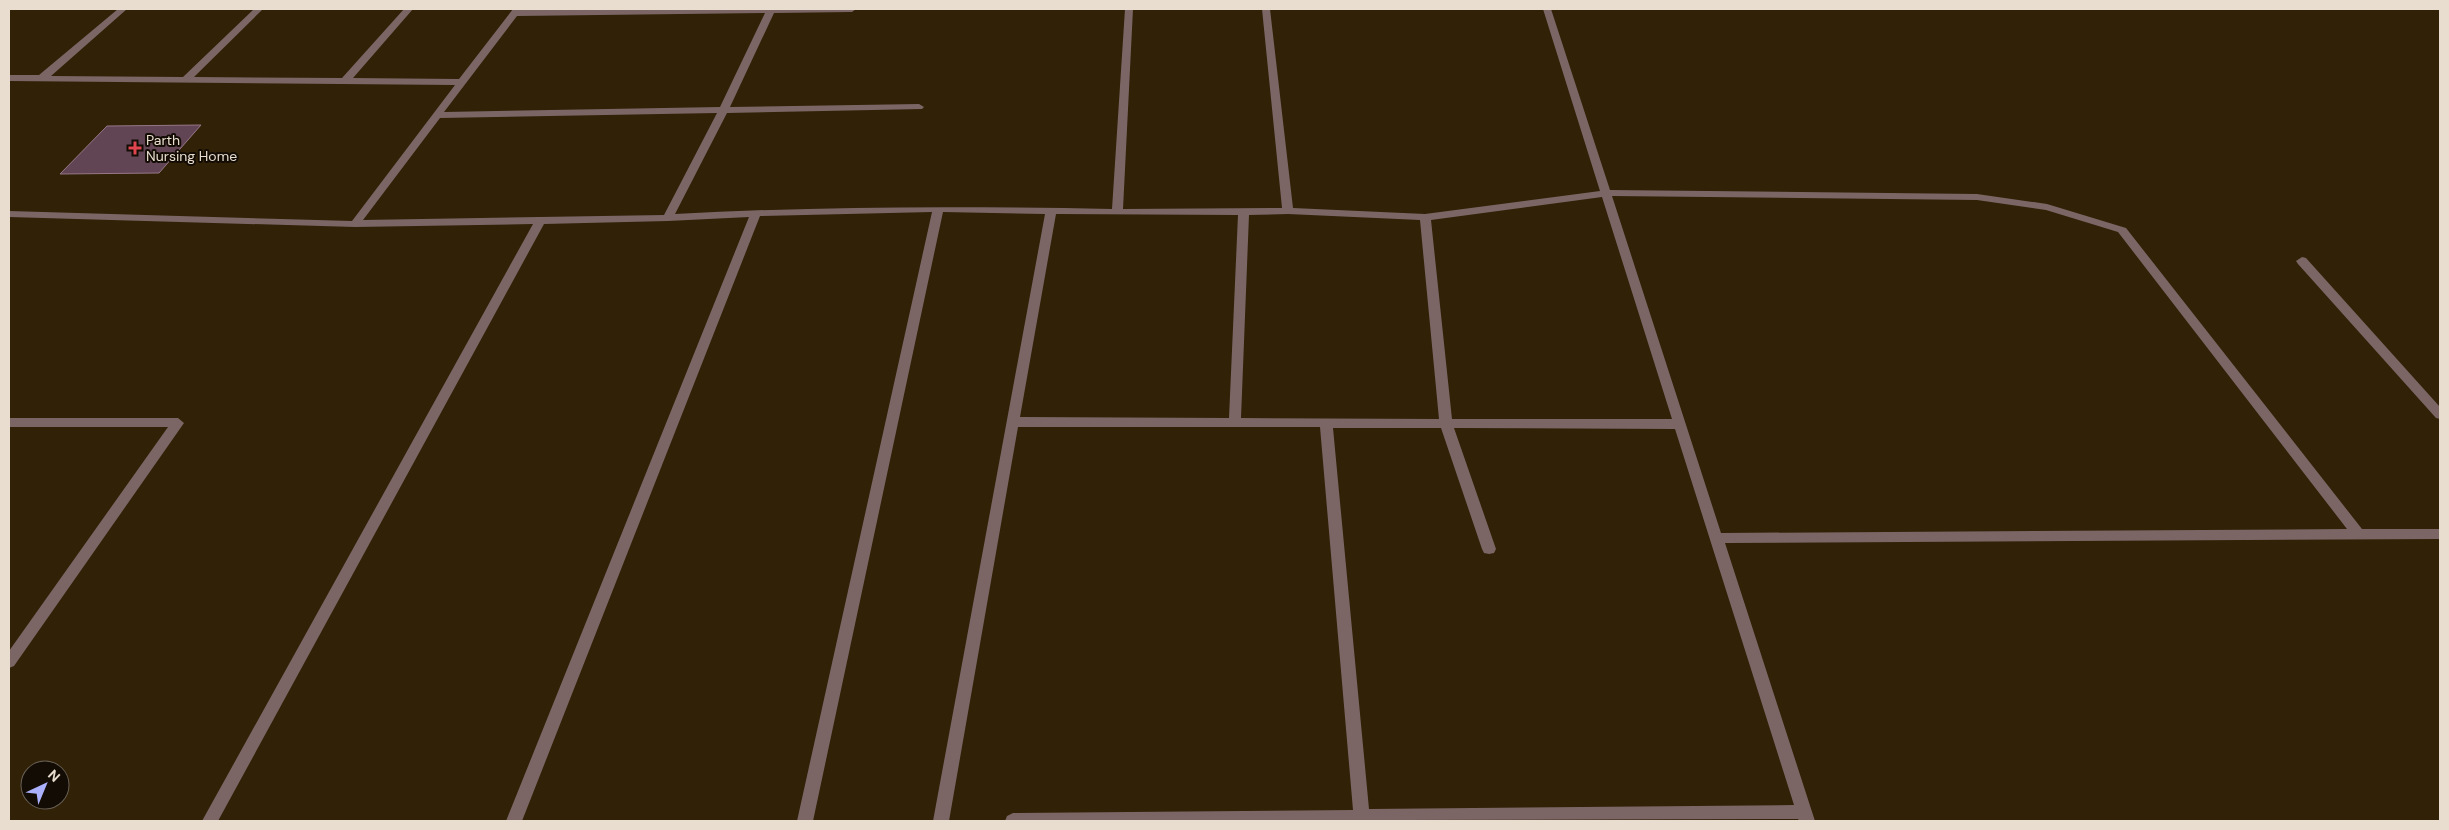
<svg xmlns="http://www.w3.org/2000/svg" width="2449" height="830" font-family="'DM Sans',sans-serif">
  <style>
    .building { fill: #624555; stroke: #967787 }
    .lines { fill: none; stroke-linecap: round; stroke-linejoin: round }
    .minor { fill: #7b6665; fill-rule: evenodd }
    .health-dot { fill: #e0444e; stroke: #130c04; stroke-width: 2 }
    .labels { text-anchor: middle; dominant-baseline: central; stroke-width: 4; stroke-linejoin: round; paint-order: stroke }
    .poi-label { font-size: 14px; fill: #e8ddce; stroke: #130c04; text-anchor: start }
  </style>
  <rect width="100%" height="100%" fill="#312107"/>
  <path class="building" d="M201 125 159 173 60 174 107 126Z"/>
  <g class="lines">
    <path class="minor" d="M118 9H127L51 76 183 77 254 9H263L194 77 342 78 404 9H413L353 78 459 79 513 9H856L852 12 774 13 730 107 919 104 924 107 922 109 727 113 675 214C821 206 966 206 1112 209L1125 9H1133L1123 209 1282 208 1262 9H1270L1293 208 1425 214 1600 191 1543 9H1551L1610 190 1977 194 2047 204 2126 228 2362 529H2440V539L1725 543 1815 821H1799L1798 819 1005 821 1007 816 1013 813 1353 810 1320 427H1018L949 821H933L1045 214 943 212 813 821H797L932 212 760 216 522 821H506L749 217 668 221 544 224 218 821H202L533 224 355 227 9 217V211L352 221 455 85 9 81V75H39ZM765 13 720 107 444 112 517 16ZM717 113 664 215 363 220 440 118ZM1612 196 1977 200 2046 210 2118 232 2347 529 1721 533ZM1602 197 1672 419H1452L1431 220ZM1056 214 1238 215 1229 418 1020 417ZM1288 214 1420 220 1439 419 1241 418 1249 215ZM1333 428H1441L1482 549 1484 553 1489 554 1494 553 1496 549 1454 428 1675 429 1794 805 1369 809Z
      M2302 257 2306 258 2440 407V419L2436 418 2298 264 2296 261Z
      M9 418H178L184 423 14 666 9 668V651L168 427H9Z"/>
  </g>
  <path class="health-dot" d="M132.5 140.5h5v5h5v5h-5v5h-5v-5h-5v-5h5z"/>
  <g class="labels">
    <g class="poi-label">
      <text x="146" y="140">Parth<tspan x="146" dy="16">Nursing Home</tspan></text>
    </g>
  </g>
  <rect width="2449" height="830" fill="none" stroke="#e8ddce" stroke-width="20"/>
  <g transform="translate(45 785) rotate(44)"><circle r="24" fill="#130c04" stroke="#686055"/>
  <path d="M0-4L9 19L0 12L-9 19Z" fill="#aab0fb"/>
  <text y="-8" font-size="14" font-weight="bold" text-anchor="middle" fill="#e8ddce">N</text>
  </g>
</svg>
